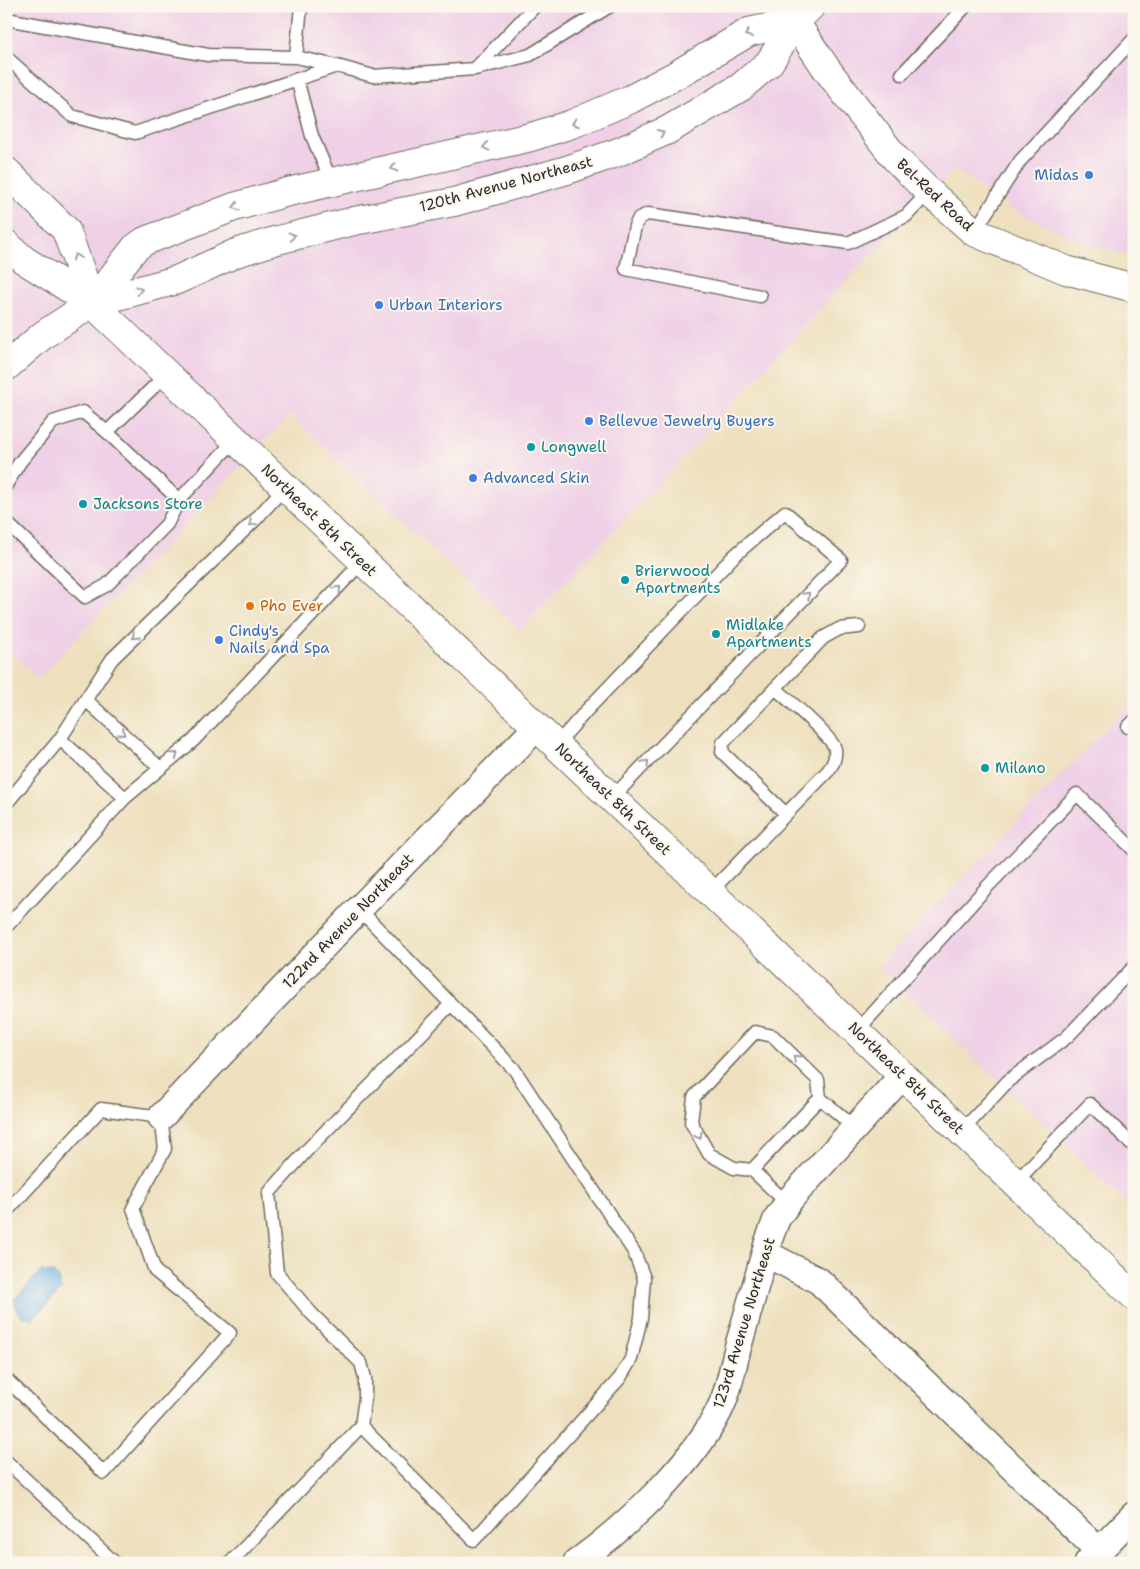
<svg xmlns="http://www.w3.org/2000/svg" width="1140" height="1569" font-family="'Shantell Sans',sans-serif">
  <style>
    .built { fill: #efd0e7 }
    .water { fill: #71b1e5; stroke: #4e6e88 }
    .lines { fill: none; stroke-linecap: round; stroke-linejoin: round }
    .service-casing { stroke: #6f6a5e; stroke-width: 15 }
    .minor-casing { stroke: #6f6a5e; stroke-width: 29 }
    .tertiary-casing { stroke: #6f6a5e; stroke-width: 30 }
    .secondary-casing { stroke: #6f6a5e; stroke-width: 30 }
    .primary-casing { stroke: #6f6a5e; stroke-width: 30 }
    .service { stroke: #fff; stroke-width: 12 }
    .minor { stroke: #fff; stroke-width: 26 }
    .tertiary { stroke: #fff; stroke-width: 28 }
    .secondary { stroke: #fff; stroke-width: 28 }
    .primary { stroke: #fff; stroke-width: 28 }
    .oneway { stroke: #a0a0a0 }
    .shop-dot { fill: #3f7fe0; stroke: #fbf7ec; stroke-width: 2 }
    .culture-dot { fill: #0f9aa8; stroke: #fbf7ec; stroke-width: 2 }
    .food-dot { fill: #e8710a; stroke: #fbf7ec; stroke-width: 2 }
    .labels { text-anchor: middle; dominant-baseline: central; stroke-width: 4; stroke-linejoin: round; paint-order: stroke }
    .shop-label { font-size: 15px; fill: #366cbe; stroke: #fbf7ec; text-anchor: start }
    .street-label { font-size: 15px; fill: #2b2b2b; stroke: #fbf7ec }
    .culture-label { font-size: 15px; fill: #0d838f; stroke: #fbf7ec; text-anchor: start }
    .food-label { font-size: 15px; fill: #c56008; stroke: #fbf7ec; text-anchor: start }
  </style>
  <rect width="100%" height="100%" fill="#fbf7ec"/>
  <filter id="ink" filterUnits="userSpaceOnUse"><feTurbulence type="fractalNoise" baseFrequency=".02" numOctaves="2"/><feDisplacementMap in="SourceGraphic" scale="10" xChannelSelector="R" yChannelSelector="G"/><feConvolveMatrix kernelMatrix="1 2 1 2 8 2 1 2 1" color-interpolation-filters="sRGB"/></filter>
  <filter id="wash" filterUnits="userSpaceOnUse"><feTurbulence type="fractalNoise" baseFrequency=".0096" numOctaves="4" result="noise"/><feDisplacementMap in="SourceGraphic" scale="20" xChannelSelector="R" yChannelSelector="G"/><feGaussianBlur stdDeviation="1.12" result="paint"/><feColorMatrix in="noise" values="0 0 0 0 0 0 0 0 0 0 0 0 0 0 0 0 0 1.4 0 .05"/><feComposite in="paint" operator="in"/></filter>
  <g filter="url(#wash)">
    <rect width="100%" height="100%" fill="#eee0be"/>
    <path class="built" d="M6 6H1134V257L1081 241 1014 211 955 169 849 278 675 467 520 630 290 415 38 678 6 648Z
      M1134 699V1211L878 966Z"/>
    <path class="water" d="M42 1270 45 1273C52 1271 56 1274 59 1280V1286L62 1289 33 1319 30 1317C22 1318 14 1313 16 1304L13 1301Z"/>
  </g>
  <g filter="url(#ink)">
    <g class="lines">
      <g class="service-casing">
        <path id="service" d="M301 6 296 57 337 66 373 76 475 69 535 6
          M784 6 795 22
          M6 19 208 55 296 57
          M6 57 72 116 135 133 337 66
          M475 69 530 55 610 6
          M902 74 966 6
          M297 79 312 136 332 183
          M974 232 1020 161 1134 39
          M760 296 626 269 635 226 639 218 648 214 848 243 906 216 929 192
          M107 432 167 374
          M6 485 20 462 53 422 83 412 107 432 179 500 235 440
          M6 522 85 597 107 585 167 524 179 500
          M86 700 160 768
          M1128 727 1134 721
          M60 739 125 798
          M556 745 587 710 734 556 785 512 841 560 612 798
          M6 804 60 739 112 659 256 519 285 487
          M786 814 722 752 723 743 823 638 839 629 859 627
          M710 892 828 771C833 764 836 759 835 749 833 738 786 698 775 688
          M6 927 125 798 193 741 363 561
          M857 1031 986 888 1077 794 1134 850
          M962 1131 1008 1081 1067 1037 1134 967
          M752 1170 820 1098
          M1015 1183 1090 1104 1134 1146
          M788 1204 752 1170 734 1168 709 1154 691 1122 694 1097 755 1032 773 1036 818 1080 820 1098 855 1128
          M6 1212 101 1109 161 1117 165 1149 133 1208 155 1271 230 1333 104 1473 6 1379
          M361 1426 365 1398V1378L361 1363 311 1313 277 1273 269 1193 308 1149 451 1004
          M6 1461 115 1563
          M230 1563 361 1426 474 1540 620 1378 631 1359 641 1318 644 1278 634 1252 514 1069 359 909"/>
      </g>
      <g class="minor-casing">
        <path id="minor" d="M161 1117 359 909 537 727
          M765 1253 819 1281 1099 1551
          M1088 1562 1134 1515
          M576 1563C626 1527 699 1459 723 1402 730 1385 733 1365 738 1347 748 1312 758 1277 768 1242L777 1218 792 1197 903 1075"/>
      </g>
      <g class="tertiary-casing">
        <path id="tertiary" d="M795 22 828 71 896 159 929 192 974 232 1066 270 1134 288"/>
      </g>
      <g class="secondary-casing">
        <path id="secondary" d="M92 303 177 280 236 253 274 241 354 221 454 202 567 170 616 153 668 130 741 87 769 63 795 22 811 6
          M6 367 43 335 92 303 135 248 145 241 234 207 288 192 531 137 572 124 631 99 676 75 749 32 795 22"/>
      </g>
      <g class="primary-casing">
        <path id="primary" d="M6 171 66 230 92 303
          M6 244 24 260 92 303 1134 1296"/>
      </g>
      <use href="#service" class="service"/>
      <use href="#minor" class="minor"/>
      <use href="#tertiary" class="tertiary"/>
      <use href="#secondary" class="secondary"/>
      <use href="#primary" class="primary"/>
    </g>
    <defs><path id="oneway-chevron" d="M-2-3.5L2.5 0L-2 3.5" fill="none" stroke-width="1.6" stroke-linecap="round" stroke-linejoin="round" transform="scale(1.25)"/></defs>
    <g class="oneway">
      <use href="#oneway-chevron" transform="translate(748 34) rotate(156)"/>
      <use href="#oneway-chevron" transform="translate(575 123) rotate(159)"/>
      <use href="#oneway-chevron" transform="translate(661 133) rotate(-24)"/>
      <use href="#oneway-chevron" transform="translate(486 147) rotate(167)"/>
      <use href="#oneway-chevron" transform="translate(394 168) rotate(167)"/>
      <use href="#oneway-chevron" transform="translate(236 207) rotate(163)"/>
      <use href="#oneway-chevron" transform="translate(292 236) rotate(-14)"/>
      <use href="#oneway-chevron" transform="translate(76 257) rotate(-109)"/>
      <use href="#oneway-chevron" transform="translate(139 290) rotate(-15)"/>
      <use href="#oneway-chevron" transform="translate(252 523) rotate(135)"/>
      <use href="#oneway-chevron" transform="translate(338 589) rotate(-47)"/>
      <use href="#oneway-chevron" transform="translate(807 595) rotate(-46)"/>
      <use href="#oneway-chevron" transform="translate(135 636) rotate(136)"/>
      <use href="#oneway-chevron" transform="translate(122 733) rotate(42)"/>
      <use href="#oneway-chevron" transform="translate(175 755) rotate(-40)"/>
      <use href="#oneway-chevron" transform="translate(646 763) rotate(-46)"/>
      <use href="#oneway-chevron" transform="translate(796 1058) rotate(-136)"/>
      <use href="#oneway-chevron" transform="translate(699 1136) rotate(61)"/>
    </g>
  </g>
  <g class="shop-dot">
    <circle cx="1089" cy="175" r="5"/>
    <circle cx="379" cy="305" r="5"/>
    <circle cx="589" cy="421" r="5"/>
    <circle cx="473" cy="478" r="5"/>
    <circle cx="219" cy="640" r="5"/>
  </g>
  <g class="culture-dot">
    <circle cx="531" cy="447" r="5"/>
    <circle cx="83" cy="504" r="5"/>
    <circle cx="625" cy="580" r="5"/>
    <circle cx="716" cy="634" r="5"/>
    <circle cx="985" cy="768" r="5"/>
  </g>
  <circle class="food-dot" cx="250" cy="606" r="5"/>
  <g class="labels">
    <g class="shop-label">
      <text x="1079" y="175" text-anchor="end">Midas</text>
      <text x="389" y="305">Urban Interiors</text>
      <text x="599" y="421">Bellevue Jewelry Buyers</text>
      <text x="483" y="478">Advanced Skin</text>
      <text x="229" y="631">Cindy's<tspan x="229" dy="17">Nails and Spa</tspan></text>
    </g>
    <g class="street-label">
      <text transform="translate(506 184) rotate(-15)">120th Avenue Northeast</text>
      <text transform="translate(935 195) rotate(43)">Bel-Red Road</text>
      <text transform="translate(319 520) rotate(44)">Northeast 8th Street</text>
      <text transform="translate(613 799) rotate(44)">Northeast 8th Street</text>
      <text transform="translate(348 921) rotate(-46)">122nd Avenue Northeast</text>
      <text transform="translate(906 1078) rotate(44)">Northeast 8th Street</text>
      <text transform="translate(744 1323) rotate(-73)">123rd Avenue Northeast</text>
    </g>
    <g class="culture-label">
      <text x="541" y="447">Longwell</text>
      <text x="93" y="504">Jacksons Store</text>
      <text x="635" y="571">Brierwood<tspan x="635" dy="17">Apartments</tspan></text>
      <text x="726" y="625">Midlake<tspan x="726" dy="17">Apartments</tspan></text>
      <text x="995" y="768">Milano</text>
    </g>
    <g class="food-label">
      <text x="260" y="606">Pho Ever</text>
    </g>
  </g>
  <rect width="1140" height="1569" fill="none" stroke="#fbf7ec" stroke-width="25"/>
</svg>
